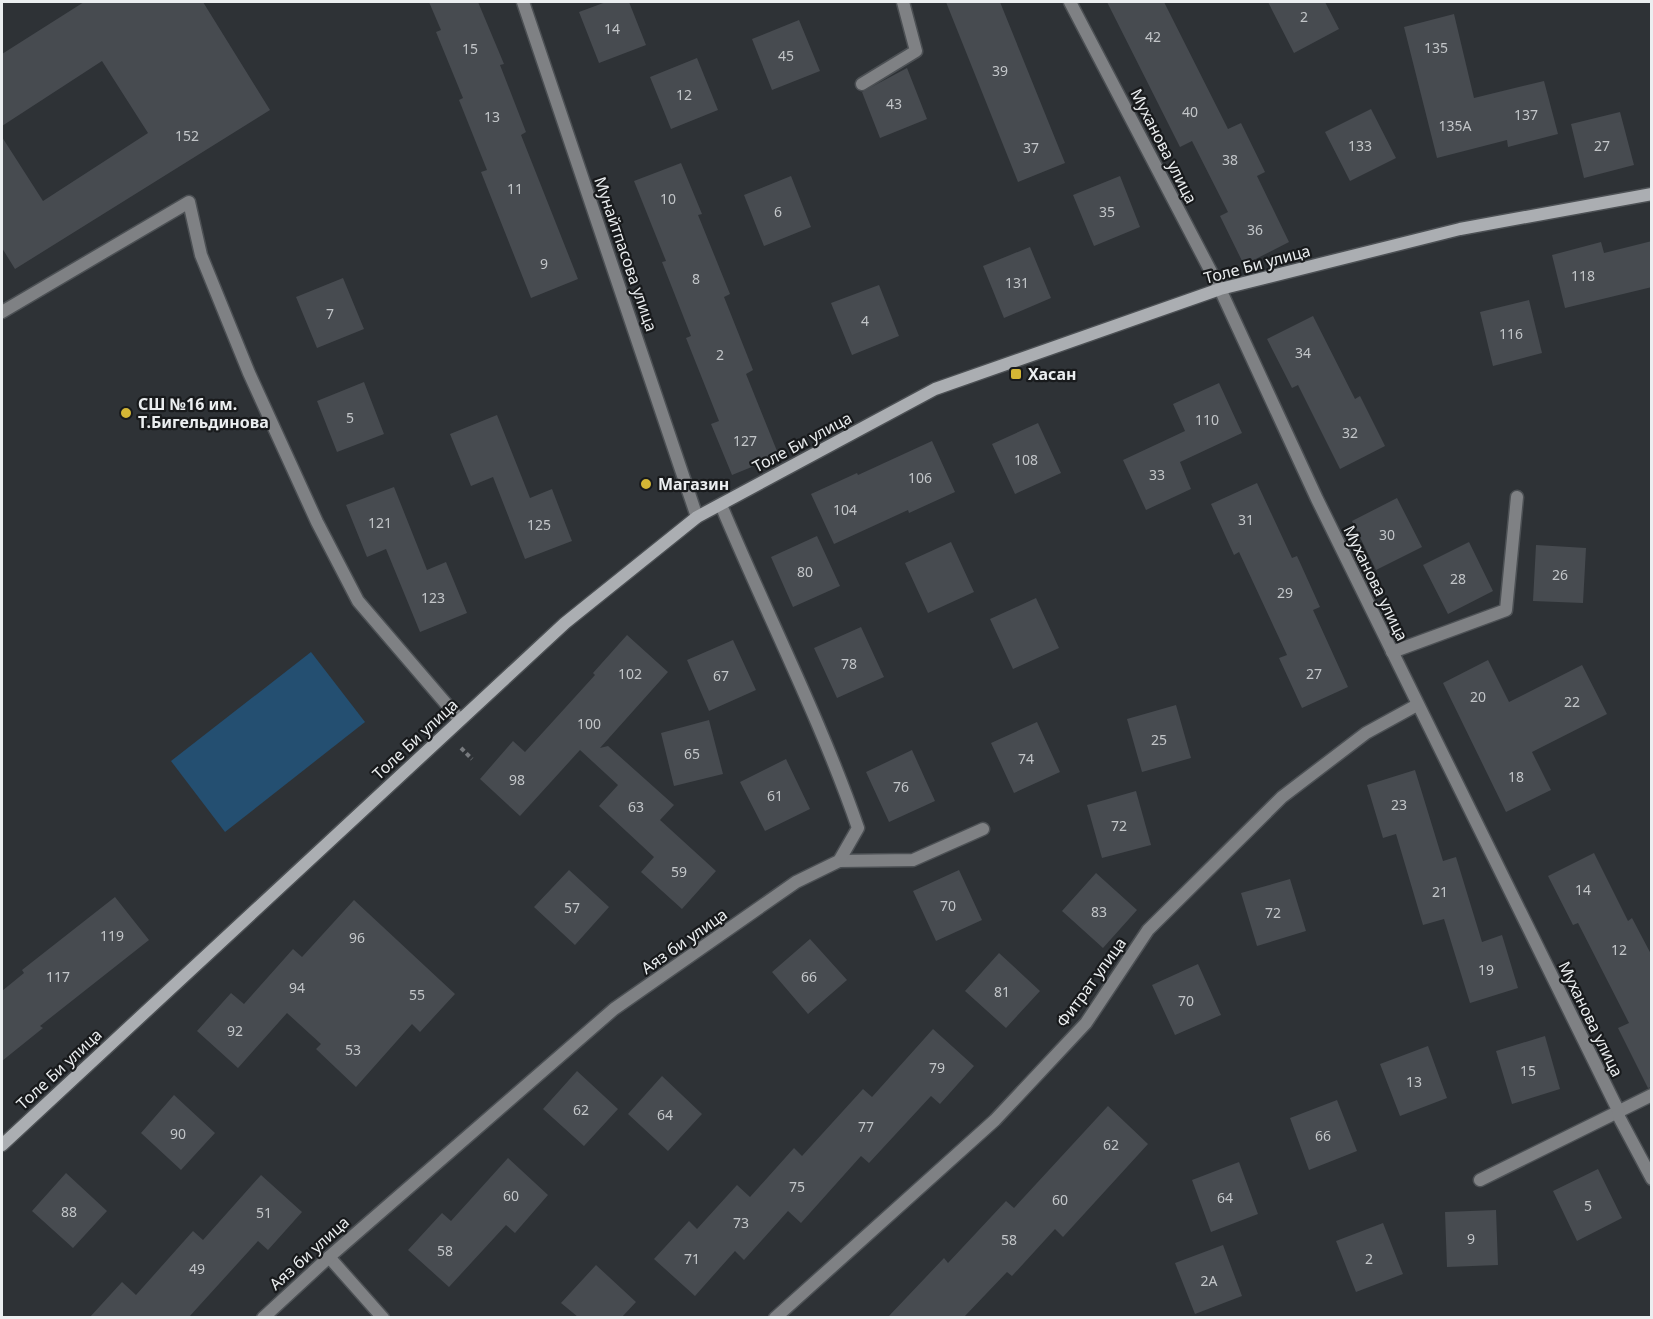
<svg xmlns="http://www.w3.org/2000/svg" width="1653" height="1319" font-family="'Noto Sans',sans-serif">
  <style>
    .green { fill: #244f71 }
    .building { fill: #474b50 }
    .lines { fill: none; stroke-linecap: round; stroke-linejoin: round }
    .lane-casing { stroke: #4c5054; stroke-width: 15 }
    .street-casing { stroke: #4c5054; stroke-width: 15 }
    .secondary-casing { stroke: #4c5054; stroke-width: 15 }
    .path { stroke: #777a7e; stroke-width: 4; stroke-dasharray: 4.5 3; stroke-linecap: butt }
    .lane { stroke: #7f8184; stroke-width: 12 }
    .street { stroke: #7f8184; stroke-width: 12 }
    .secondary { stroke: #abaeb2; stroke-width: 12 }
    .poi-dot { fill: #d4b635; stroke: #181a1c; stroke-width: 2 }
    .labels { text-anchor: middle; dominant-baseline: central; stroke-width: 4.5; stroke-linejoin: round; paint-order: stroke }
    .number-label { font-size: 14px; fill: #c2c5c8 }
    .street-label { font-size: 16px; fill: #ebeef0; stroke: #181a1c }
    .poi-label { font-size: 16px; font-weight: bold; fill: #ebeef0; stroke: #181a1c; text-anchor: start }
  </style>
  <rect width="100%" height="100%" fill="#2e3236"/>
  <path class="green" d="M311 652 365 722 225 832 171 761Z"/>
  <path class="building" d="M84 2H203L270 110 15 269 2 248V137L43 201 148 133 102 61 2 126V54Z
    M429 2H478L504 64 500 65 526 132 521 135 578 279 531 298 481 172 487 170 459 100 463 98 436 32 441 30Z
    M606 2H629L646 45 599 63 579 12Z
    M946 2H1000L1065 163 1018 182Z
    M1107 2H1164L1228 129 1241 123 1265 172 1257 176 1289 242 1244 265 1220 216 1228 212 1192 141 1180 147Z
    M1268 2H1325L1339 29 1294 53Z
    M1454 14 1474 98 1544 81 1558 134 1508 147 1507 140 1437 158 1404 27Z
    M799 20 820 71 772 90 752 39Z
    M697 58 718 110 671 129 650 77Z
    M907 68 927 119 880 138 862 92Z
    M1371 109 1396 158 1350 181 1325 132Z
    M1620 112 1634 165 1584 178 1571 124Z
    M681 163 702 214 698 215 730 294 724 297 753 370 746 374 779 456 732 475 711 424 719 421 686 338 691 336 662 262 666 261 634 181Z
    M791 176 811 227 764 246 744 195Z
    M1120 176 1140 227 1094 246 1073 195Z
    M1652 241V287L1565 308 1552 255 1601 242 1604 253Z
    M1030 247 1051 298 1004 318 983 266Z
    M343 278 364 329 317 348 296 297Z
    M879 285 899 336 852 355 831 303Z
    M1529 300 1542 353 1493 366 1480 312Z
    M1313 316 1355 399 1360 396 1385 446 1340 469 1298 385 1292 388 1267 339Z
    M364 382 384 434 337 452 317 401Z
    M1219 383 1242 433 1180 462 1191 489 1146 510 1123 460 1185 431 1173 404Z
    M497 415 530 498 552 489 572 541 525 559 493 477 471 486 450 434Z
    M1038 423 1061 473 1015 494 992 444Z
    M932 441 955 492 909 513 908 510 834 544 811 494 857 473 858 475Z
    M1257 483 1292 558 1297 556 1320 607 1313 610 1348 687 1302 708 1279 658 1287 655 1239 552 1234 555 1211 504Z
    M394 487 427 570 446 562 467 613 420 632 386 549 367 557 346 505Z
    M1397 498 1422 547 1376 570 1352 521Z
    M817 536 840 586 793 607 771 557Z
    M951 542 974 592 928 613 905 563Z
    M1469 542 1493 591 1448 614 1423 565Z
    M1536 545 1586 548 1583 603 1533 601Z
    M1036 598 1059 648 1013 669 990 619Z
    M861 627 884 677 837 698 814 648Z
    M627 635 668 672 600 748 608 746 674 805 660 820 716 871 682 909 641 872 654 857 599 806 618 785 580 750 520 816 480 779 513 741 525 752 595 675 593 673Z
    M733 640 756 690 709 711 687 660Z
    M1488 660 1509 702 1582 665 1607 714 1532 752 1551 790 1506 812 1443 683Z
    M1176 705 1191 758 1142 772 1127 719Z
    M709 720 723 774 674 786 661 733Z
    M1037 722 1060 772 1014 793 991 743Z
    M912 750 935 801 889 822 866 772Z
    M786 759 810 809 765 831 740 782Z
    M1415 770 1443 861 1456 857 1482 942 1502 935 1518 988 1470 1003 1444 919 1423 925 1396 834 1383 838 1367 785Z
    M1136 791 1151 845 1102 858 1087 805Z
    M1594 853 1628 921 1632 918 1652 956V1087L1648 1088 1618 1028 1629 1023 1578 923 1573 925 1548 876Z
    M569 870 609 907 575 945 534 907Z
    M959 870 982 920 936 941 913 891Z
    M1096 873 1137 910 1103 948 1062 911Z
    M1290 879 1306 931 1257 946 1241 893Z
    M115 897 149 940 40 1026 43 1028 2 1061V991L24 973 22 970Z
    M354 900 455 994 420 1032 412 1024 356 1087 316 1049 321 1044 287 1013 238 1068 197 1031 231 993 244 1004 293 949 302 957Z
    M810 939 847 980 808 1014 772 972Z
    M999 953 1040 991 1006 1028 965 991Z
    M1198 964 1221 1015 1175 1035 1152 985Z
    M933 1029 974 1066 940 1104 931 1096 869 1163 861 1156 801 1223 788 1211 744 1260 735 1251 695 1296 654 1259 689 1221 697 1229 737 1185 750 1197 794 1148 802 1156 863 1089 872 1097Z
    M1545 1036 1560 1089 1512 1104 1496 1051Z
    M1428 1046 1447 1098 1400 1116 1380 1064Z
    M577 1071 618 1109 584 1146 543 1109Z
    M662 1076 702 1114 668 1151 628 1114Z
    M174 1095 215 1133 181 1170 141 1133Z
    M1337 1100 1357 1151 1309 1170 1290 1118Z
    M1108 1106 1148 1144 1063 1237 1055 1229 1012 1276 1007 1272 964 1317H888L944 1258 948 1263 1006 1201 1014 1208Z
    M508 1158 548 1195 515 1233 506 1225 449 1287 408 1250 442 1213 451 1221Z
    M1239 1162 1258 1214 1211 1232 1192 1180Z
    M1598 1169 1622 1218 1577 1241 1553 1191Z
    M66 1173 107 1211 73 1248 32 1211Z
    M261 1175 302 1212 268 1250 258 1241 189 1317H90L122 1282 136 1295 193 1231 203 1240Z
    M1496 1210 1498 1265 1447 1267 1445 1212Z
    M1383 1223 1403 1274 1356 1292 1336 1241Z
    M1223 1245 1242 1296 1195 1314 1175 1263Z
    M596 1265 636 1302 622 1317H578L561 1303Z"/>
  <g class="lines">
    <g class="lane-casing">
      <path id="lane" d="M862 84 916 51 903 2
        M2 312 189 202 201 255 249 373 317 522 358 601 460 720
        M1392 652 1506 610 1517 497
        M839 861 913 860 983 829
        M1480 1180 1652 1095
        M329 1257 383 1318"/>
    </g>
    <g class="street-casing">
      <path id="street" d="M523 2 697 517
        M1070 2 1220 289 1317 499 1619 1112V1117L1652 1179
        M263 1318 329 1257 614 1009 796 882 839 861 858 828C820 718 766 613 721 505
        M775 1318 995 1120 1086 1023 1148 930 1282 797 1366 733 1417 705"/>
    </g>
    <g class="secondary-casing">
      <path id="secondary" d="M2 1145 565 623 697 517 935 389 1220 289 1460 229 1652 194"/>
    </g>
    <path class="path" d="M461 748 472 759"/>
    <use href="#lane" class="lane"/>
    <use href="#street" class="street"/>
    <use href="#secondary" class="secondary"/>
  </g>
  <g class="poi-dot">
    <rect x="1010" y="368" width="12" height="12" rx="3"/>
    <circle cx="126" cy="413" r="6"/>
    <circle cx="646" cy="484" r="6"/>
  </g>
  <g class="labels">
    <g class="number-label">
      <text x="1304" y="16">2</text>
      <text x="612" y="28">14</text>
      <text x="1153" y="36">42</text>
      <text x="1436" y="47">135</text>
      <text x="470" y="48">15</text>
      <text x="786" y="55">45</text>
      <text x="1000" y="70">39</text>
      <text x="684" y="94">12</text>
      <text x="894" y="103">43</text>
      <text x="1190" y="111">40</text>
      <text x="1526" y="114">137</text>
      <text x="492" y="116">13</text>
      <text x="1455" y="125">135А</text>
      <text x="187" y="135">152</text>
      <text x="1360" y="145">133</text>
      <text x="1602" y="145">27</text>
      <text x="1031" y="147">37</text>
      <text x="1230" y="159">38</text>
      <text x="515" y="188">11</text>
      <text x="668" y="198">10</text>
      <text x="778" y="211">6</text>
      <text x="1107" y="211">35</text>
      <text x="1255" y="229">36</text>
      <text x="544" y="263">9</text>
      <text x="1583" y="275">118</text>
      <text x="696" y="278">8</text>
      <text x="1017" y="282">131</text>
      <text x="330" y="313">7</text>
      <text x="865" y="320">4</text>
      <text x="1511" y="333">116</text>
      <text x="1303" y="352">34</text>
      <text x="720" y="354">2</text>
      <text x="350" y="417">5</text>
      <text x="1207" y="419">110</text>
      <text x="1350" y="432">32</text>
      <text x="745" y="440">127</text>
      <text x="1026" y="459">108</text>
      <text x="1157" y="474">33</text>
      <text x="920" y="477">106</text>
      <text x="845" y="509">104</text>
      <text x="1246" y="519">31</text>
      <text x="380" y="522">121</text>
      <text x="539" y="524">125</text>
      <text x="1387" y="534">30</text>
      <text x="805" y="571">80</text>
      <text x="1560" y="574">26</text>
      <text x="1458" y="578">28</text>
      <text x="1285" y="592">29</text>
      <text x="433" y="597">123</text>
      <text x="849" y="663">78</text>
      <text x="630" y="673">102</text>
      <text x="1314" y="673">27</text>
      <text x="721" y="675">67</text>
      <text x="1478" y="696">20</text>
      <text x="1572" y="701">22</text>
      <text x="589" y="723">100</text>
      <text x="1159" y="739">25</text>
      <text x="692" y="753">65</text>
      <text x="1026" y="758">74</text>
      <text x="1516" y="776">18</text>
      <text x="517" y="779">98</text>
      <text x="901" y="786">76</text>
      <text x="775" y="795">61</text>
      <text x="1399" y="804">23</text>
      <text x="636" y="806">63</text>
      <text x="1119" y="825">72</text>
      <text x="679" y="871">59</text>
      <text x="1583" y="889">14</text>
      <text x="1440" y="891">21</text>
      <text x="948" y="905">70</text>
      <text x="572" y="907">57</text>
      <text x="1099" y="911">83</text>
      <text x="1273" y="912">72</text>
      <text x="112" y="935">119</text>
      <text x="357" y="937">96</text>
      <text x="1619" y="949">12</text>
      <text x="1486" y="969">19</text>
      <text x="58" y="976">117</text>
      <text x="809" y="976">66</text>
      <text x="297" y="987">94</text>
      <text x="1002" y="991">81</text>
      <text x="417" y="994">55</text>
      <text x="1186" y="1000">70</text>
      <text x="235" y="1030">92</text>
      <text x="353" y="1049">53</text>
      <text x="937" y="1067">79</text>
      <text x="1528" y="1070">15</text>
      <text x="1414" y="1081">13</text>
      <text x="581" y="1109">62</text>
      <text x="665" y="1114">64</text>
      <text x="866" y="1126">77</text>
      <text x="178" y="1133">90</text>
      <text x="1323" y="1135">66</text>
      <text x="1111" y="1144">62</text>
      <text x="797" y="1186">75</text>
      <text x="511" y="1195">60</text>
      <text x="1225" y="1197">64</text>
      <text x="1060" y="1199">60</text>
      <text x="1588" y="1205">5</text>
      <text x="69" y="1211">88</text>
      <text x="264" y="1212">51</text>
      <text x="741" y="1222">73</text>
      <text x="1471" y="1238">9</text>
      <text x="1009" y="1239">58</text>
      <text x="445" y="1250">58</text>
      <text x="692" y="1258">71</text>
      <text x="1369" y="1258">2</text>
      <text x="197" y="1268">49</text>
      <text x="1209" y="1280">2А</text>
    </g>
    <g class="street-label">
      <text transform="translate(1164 146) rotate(63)">Муханова улица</text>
      <text transform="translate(626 254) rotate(71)">Мунайтпасова улица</text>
      <text transform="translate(1257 264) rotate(-15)">Толе Би улица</text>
      <text transform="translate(802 442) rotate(-28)">Толе Би улица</text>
      <text transform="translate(1376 583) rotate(64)">Муханова улица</text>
      <text transform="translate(415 739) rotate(-43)">Толе Би улица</text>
      <text transform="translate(684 941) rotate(-35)">Аяз би улица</text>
      <text transform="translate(1091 982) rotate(-54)">Фитрат улица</text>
      <text transform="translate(1591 1019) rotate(64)">Муханова улица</text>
      <text transform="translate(59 1069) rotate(-43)">Толе Би улица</text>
      <text transform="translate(309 1253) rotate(-42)">Аяз би улица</text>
    </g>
    <g class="poi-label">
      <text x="1028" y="374">Хасан</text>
      <text x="138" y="404">СШ №16 им.<tspan x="138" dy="18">Т.Бигельдинова</tspan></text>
      <text x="658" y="484">Магазин</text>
    </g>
  </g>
  <rect width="1653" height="1319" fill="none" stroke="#ebeef0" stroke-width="6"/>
</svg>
